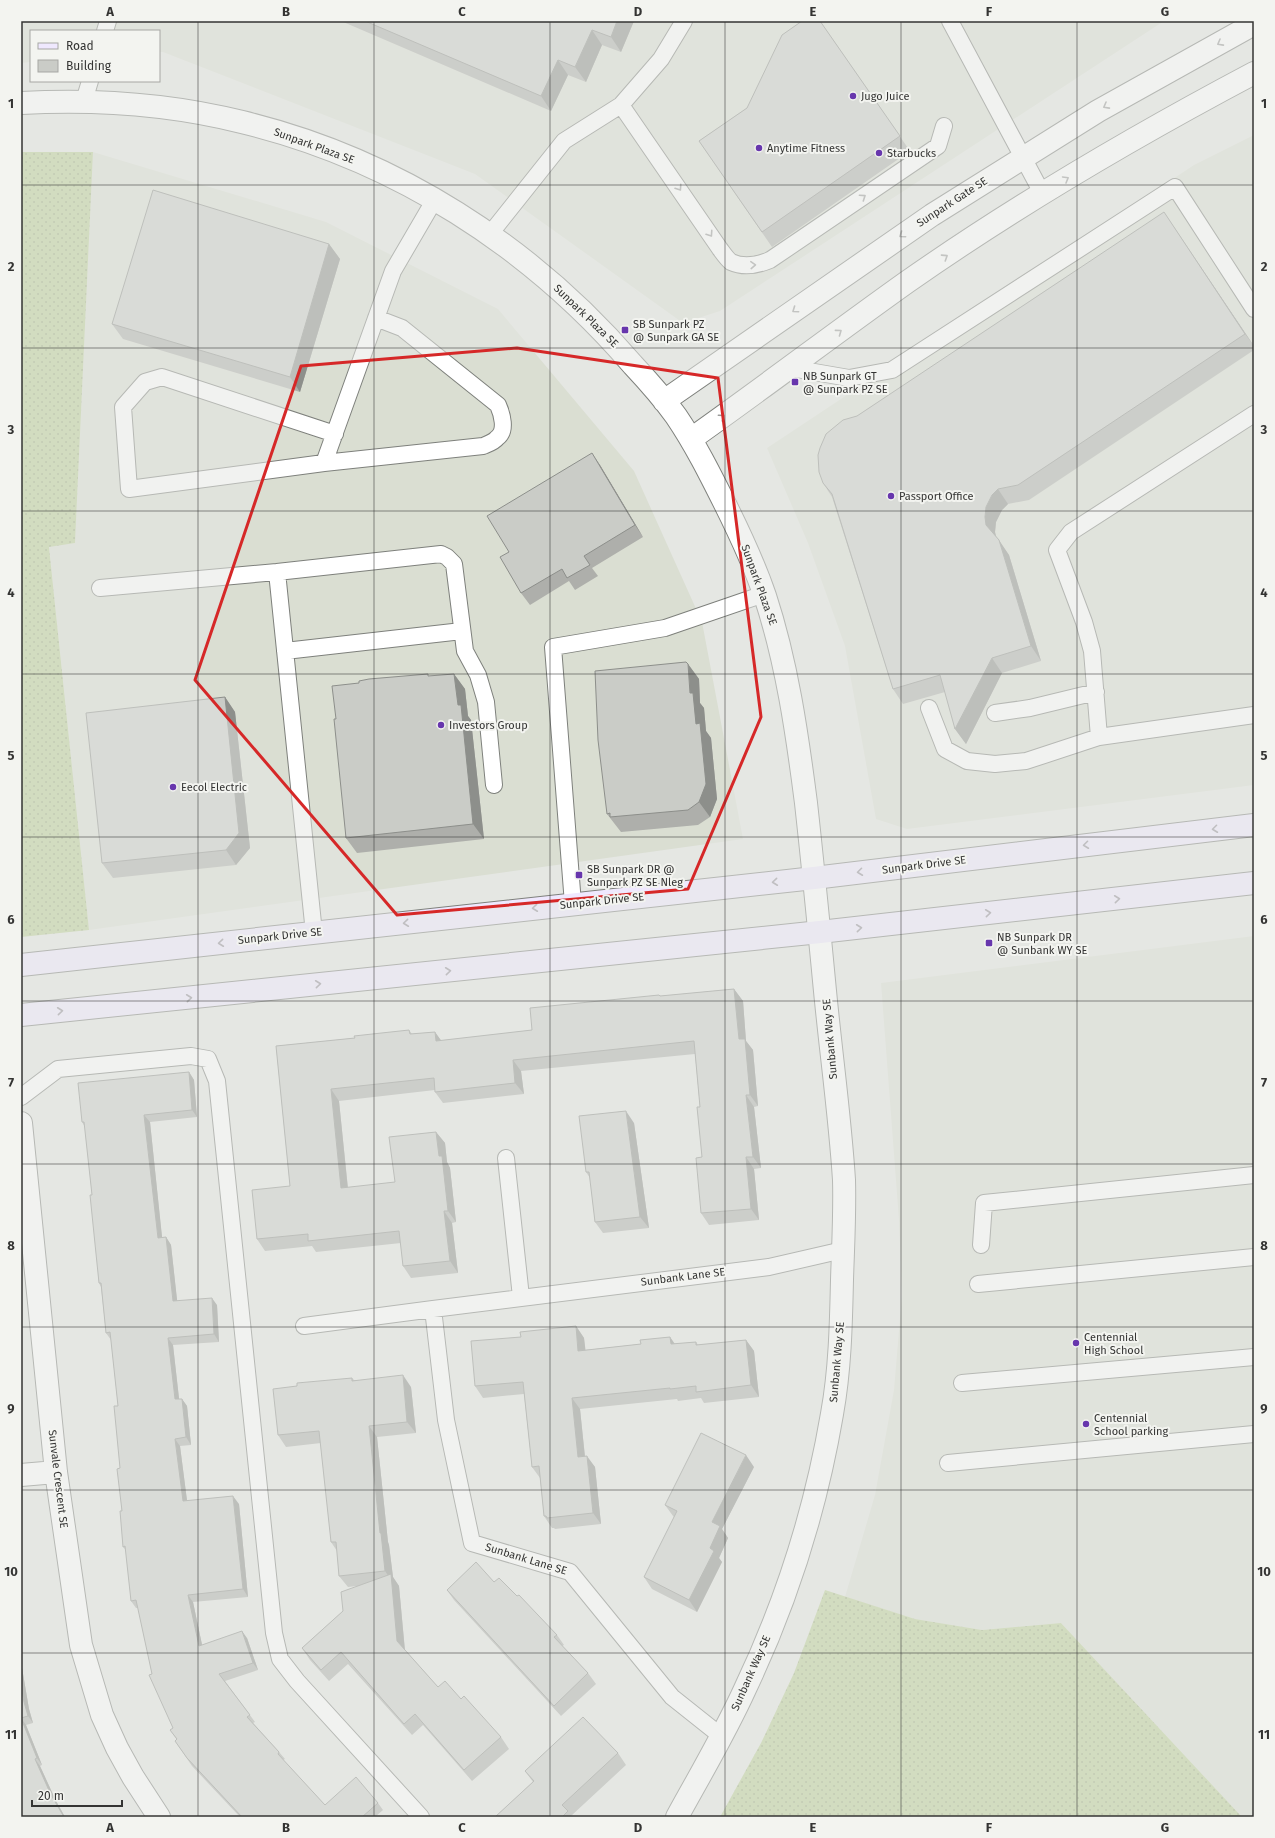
<svg xmlns="http://www.w3.org/2000/svg" width="1275" height="1838" font-family="'Fira Sans',sans-serif">
  <style>
    .built { fill: #daded2 }
    .grass { fill: url(#grass-dots) }
    .lines { fill: none; stroke-linecap: round; stroke-linejoin: round }
    .lane-casing { stroke: #7e807c; stroke-width: 18 }
    .street-casing { stroke: #7e807c; stroke-width: 24 }
    .secondary-casing { stroke: #7e807c; stroke-width: 24 }
    .lane { stroke: #fff; stroke-width: 16 }
    .street { stroke: #fff; stroke-width: 22 }
    .secondary { stroke: #efe8fe; stroke-width: 22 }
    .wall { fill: #aeafab }
    .shaded-wall { fill: #8d8f8b }
    .building { fill: #caccc7; stroke: #8d8f8b }
    .oneway { stroke: #9a9a99 }
    .oneway2 { stroke: #928e98 }
    .marked { fill: none; stroke: #d62828; stroke-width: 3; stroke-linejoin: round }
    .grid { fill: none; stroke: #343433; stroke-width: 1; stroke-opacity: 0.55 }
    .poi-dot { fill: #6736ad; stroke: #f3f4f0; stroke-width: 1.5 }
    .labels { text-anchor: middle; dominant-baseline: central; stroke-width: 4; stroke-linejoin: round; paint-order: stroke }
    .poi-label { font-size: 11px; fill: #343433; stroke: #f3f4f0; text-anchor: start }
    .street-label { font-size: 11px; fill: #343433; stroke: #f3f4f0 }
    .neatline { fill: none; stroke: #343433; stroke-width: 1.5 }
    .grid-label { font-size: 13px; text-anchor: middle; font-weight: bold; fill: #343433 }
  </style>
  <defs>
    <pattern id="grass-dots" width="8" height="8" patternUnits="userSpaceOnUse"><rect width="8" height="8" fill="#bbce96"/><path d="M2 2h.1M6 6h.1" fill="none" stroke="#99a87b" stroke-width="1.8" stroke-linecap="round"/></pattern>
  </defs>
  <rect width="100%" height="100%" fill="#e5e7e3"/>
  <path class="built" d="M21 21H1164L720 311 683 323 475 174 163 52H159V31H31V62L21 63Z
    M1254 135V785L907 829 876 819 845 646 808 543 767 448 1194 165Z
    M93 152 326 222 498 309 634 471 702 622 743 839 89 930 49 546 75 543Z
    M1254 936V1817H1242L1061 1623 982 1630 915 1619 845 1597 875 1495 894 1390 902 1295 899 1220 881 983Z"/>
  <path class="grass" d="M21 152H93L75 543 49 547 89 930 21 937Z
    M825 1590 915 1619 982 1630 1061 1623 1242 1817H720L761 1743 794 1673Z"/>
  <g class="lines">
    <g class="lane-casing">
      <path id="lane" d="M950 21 1042 193
        M105 31 108 21
        M84 101 90 81
        M621 105 720 249C723 253 727 259 731 262 744 268 758 265 770 260L938 146 944 126
        M490 234 564 141 621 105 661 59 684 21
        M791 368 849 378 892 370 1175 187 1254 309
        M335 434 162 377 145 382 123 407 129 489 324 463 393 271 435 199
        M324 463 483 446C488 444 494 442 497 438 507 431 502 414 498 405L402 328 376 318
        M277 572 441 554 447 557 454 564 465 651 478 675 486 702 494 785
        M100 588 277 572 314 933
        M285 651 462 631
        M929 708 945 749 967 761 995 764 1026 761 1099 737 1254 715
        M995 713 1030 708 1096 692
        M1099 737 1092 651 1084 622 1057 550 1071 532 1254 414
        M573 904 553 647 665 628 764 594
        M21 1097 58 1069 191 1056 208 1059 217 1081 274 1633 280 1659 297 1681 421 1817
        M506 1158 521 1297
        M981 1245 984 1203 1254 1175
        M978 1284 1254 1257
        M304 1326 433 1309
        M962 1383 1254 1357
        M948 1463 1254 1434
        M721 1736 672 1697 570 1572 472 1543 446 1420 433 1309 769 1267 843 1250"/>
    </g>
    <g class="street-casing">
      <path id="street" d="M21 103C95 99 170 104 242 122 395 159 531 246 633 365 648 381 663 398 676 416 695 444 710 474 725 504 740 534 754 564 765 596 787 663 797 733 806 803 813 866 819 928 825 991 831 1054 840 1117 844 1180 845 1213 843 1247 842 1280 841 1325 840 1370 832 1414 816 1508 786 1603 745 1689 725 1733 700 1775 677 1817
        M664 401 932 215 1098 111 1254 24
        M691 439C763 388 834 334 907 282 1017 205 1135 136 1254 73
        M21 1123 56 1472 81 1645 102 1715 117 1748 133 1777 159 1817
        M21 1475 56 1472"/>
    </g>
    <g class="secondary-casing">
      <path id="secondary" d="M21 965 814 878 1254 825
        M21 1015 820 932 1254 883"/>
    </g>
    <use href="#lane" class="lane"/>
    <use href="#street" class="street"/>
    <use href="#secondary" class="secondary"/>
  </g>
  <path class="wall" d="M341 21H634L621 52 602 45 586 82 568 75 551 111Z
    M820 21 910 151 772 247 699 141 747 108Z
    M1174 227 1254 346V350L1029 500 1008 504 1002 510 996 522 995 532 996 537 1009 555 1041 661 1002 673 966 744 955 729 945 692 903 704 893 689 832 497 823 483 857 416Z
    M329 244 340 259 300 392 123 339 112 324Z
    M600 465 643 537 592 568 598 576 575 590 569 581 530 605 521 593 509 552Z
    M688 664 699 679 700 703 704 708 706 731 711 738 717 799 710 817 698 825 621 832 607 814Z
    M454 674 465 689 468 716 471 720 484 839 357 853 346 838 336 719 429 676Z
    M225 697 235 712 250 848 236 865 113 878 102 863Z
    M734 989 743 1001 746 1041 753 1050 758 1106 754 1107 761 1168 754 1169 759 1220 709 1225 701 1213 702 1157 700 1107 695 1054 521 1071 524 1094 443 1103 435 1092V1090L339 1101 348 1188 395 1182 436 1132 445 1143 447 1162 450 1168 456 1222 452 1223 458 1273 411 1278 403 1266 401 1243 316 1252 312 1246 265 1251 257 1239 290 1186 276 1046 355 1038 409 1030 412 1034 435 1032 441 1041 532 1030 659 995 661 996Z
    M189 1072 194 1080 197 1117 150 1122 162 1238 166 1237 171 1245 177 1301 217 1305 219 1342 173 1345 179 1399H182L187 1406 191 1445 180 1446 187 1501 239 1504 248 1597 193 1602 202 1645 247 1638 258 1670 225 1681 255 1722 253 1723 279 1752 285 1759 283 1760 325 1805 378 1803 383 1810 375 1817H240L192 1766 175 1741 177 1740 170 1730 173 1728 152 1674 138 1608H136L131 1601 126 1550 123 1547 118 1406 111 1340 106 1333 101 1287 99 1283 92 1195 85 1127 82 1122Z
    M634 1123 649 1228 603 1233 595 1222 590 1178 586 1172Z
    M576 1326 584 1338 585 1350 641 1344 670 1337 675 1344 696 1342 698 1345 746 1340 754 1351 759 1397 704 1403 701 1398 678 1401 677 1399 580 1409 585 1456 595 1467 601 1524 555 1529 554 1528H552L544 1516 540 1478 532 1467 524 1394 483 1398 475 1386 521 1337Z
    M352 1378 354 1380 411 1387 416 1433 377 1437 388 1542 389 1545 393 1577 399 1586 405 1650 438 1687 461 1699 501 1737 509 1749 472 1781 423 1725 412 1735 348 1664 329 1681 310 1660 302 1648 343 1611 357 1586 348 1587 339 1576 337 1551 331 1542 321 1443 286 1447 278 1435 297 1386Z
    M754 1467 722 1529 728 1538 719 1558 722 1562 697 1612 652 1589 644 1577 674 1517 673 1516 665 1505Z
    M494 1582 517 1596 557 1635 564 1645 562 1646 588 1673 596 1684 561 1716 454 1600 447 1590Z
    M21 1662 29 1709 33 1723 26 1725 42 1765 40 1766 56 1801 65 1817H21Z
    M618 1753 626 1765 571 1816 572 1817H495L533 1782 525 1771Z"/>
  <path class="shaded-wall" d="M617 21H634L621 52 611 37Z
    M592 30 602 45 586 82 575 67Z
    M558 60 568 75 551 111 541 96Z
    M1164 212 1174 227 1254 346 1245 334Z
    M329 244 340 259 300 392 290 377Z
    M592 453 600 465 643 537 635 525Z
    M998 489 1008 504 1002 510 996 522 995 532 997 540 986 525 985 517 986 507 992 495Z
    M999 540 1009 555 1041 661 1031 646Z
    M992 658 1002 673 966 744 955 729Z
    M688 664 699 679 700 703 704 708 706 731 711 738 717 799 710 817 699 802Z
    M454 674 465 689 468 716 471 720 484 839 473 824Z
    M225 697 235 712 250 848 236 865 226 850Z
    M734 989 743 1001 746 1041 753 1050 758 1106 750 1095 739 1039Z
    M435 1032 443 1043 436 1041Z
    M513 1060 521 1071 524 1094 515 1083Z
    M189 1072 194 1080 197 1117 192 1110Z
    M331 1089 339 1101 349 1200 341 1188Z
    M746 1095 754 1107 761 1168 753 1157Z
    M626 1111 634 1123 649 1228 640 1217Z
    M144 1115 150 1122 163 1246 158 1238Z
    M436 1132 445 1143 447 1162 450 1168 456 1222 448 1211 439 1156Z
    M746 1157 754 1169 759 1220 751 1209Z
    M444 1211 452 1223 458 1273 450 1261Z
    M166 1237 171 1245 178 1308 173 1301Z
    M212 1298 217 1305 219 1342 214 1334Z
    M576 1326 584 1338 587 1362 578 1351Z
    M670 1337 678 1349 671 1344Z
    M168 1338 173 1345 180 1407 175 1399Z
    M746 1340 754 1351 759 1397 751 1385Z
    M403 1375 411 1387 416 1433 407 1422Z
    M572 1398 580 1409 586 1468 578 1457Z
    M182 1399 187 1406 191 1445 186 1437Z
    M369 1426 377 1437 388 1542 389 1545 393 1577 399 1586 405 1652 397 1641 391 1580 385 1571 380 1533Z
    M175 1439 180 1446 188 1508 183 1501Z
    M746 1455 754 1467 722 1529 728 1538 719 1558 722 1562 697 1612 689 1600 710 1548 712 1522Z
    M587 1456 595 1467 601 1524 593 1513Z
    M233 1496 239 1504 248 1597 243 1589Z
    M188 1595 193 1602 204 1654 199 1646Z
    M242 1631 247 1638 258 1670 253 1663Z
    M21 1662 29 1709 33 1723 28 1716 24 1702 21 1685Z
    M21 1718 26 1725 42 1765 37 1758Z
    M35 1759 40 1766 56 1801 65 1817H64L51 1795Z"/>
  <path class="building" d="M365 21H617L611 37 592 30 575 67 558 60 541 96Z
    M802 21H820L900 136 762 232 699 141 747 108 782 35Z
    M153 190 329 244 290 377 112 324Z
    M1164 212 1245 334 1018 485 998 489 992 495 986 507 985 517 986 525 999 540 1031 646 992 658 955 729 940 675 893 689 832 494 823 483 819 472 818 455 820 448 826 434 843 420 857 416Z
    M592 453 635 525 584 556 590 565 567 578 562 569 521 593 500 557 509 552 487 516Z
    M686 662 688 664 690 693H693L696 724 700 723 706 784 699 802 688 810 610 817V813L607 814 598 740 595 671Z
    M428 674V676L454 674 458 705H461L473 824 346 838 334 719H336L332 686 359 683V681L369 679Z
    M225 697 239 833 226 850 102 863 86 713Z
    M734 989 739 1039H745L750 1095H746L753 1157H746L751 1209 701 1213 696 1158 702 1157 697 1107H700L694 1041 513 1060 515 1083 435 1092 434 1078 331 1089 341 1188 395 1182 389 1137 436 1132 439 1156H442L448 1211H444L450 1261 403 1266 399 1231 308 1241V1234L257 1239 252 1190 290 1186 276 1046 355 1038 354 1036 409 1030 410 1034 435 1032 436 1041 532 1030 530 1008 659 995 660 996Z
    M189 1072 192 1110 144 1115 158 1238 166 1237 173 1301 212 1298 214 1334 168 1338 175 1399H182L186 1437 175 1439 183 1501 233 1496 243 1589 188 1595 199 1646 242 1631 253 1663 219 1674 250 1715 247 1717 279 1752 278 1754 325 1805 356 1777 378 1803 362 1817H242L187 1758 175 1741 177 1739 170 1730 173 1728 149 1675 152 1674 136 1600 131 1601 125 1546 123 1547 120 1511H122L117 1469 120 1468 114 1406H118L110 1332 106 1333 101 1283H99L90 1195H92L84 1122H82L78 1083Z
    M626 1111 640 1217 595 1222 589 1172H586L579 1116Z
    M576 1326 578 1351 641 1344 640 1340 670 1337 671 1344 696 1342V1345L746 1340 751 1385 696 1392V1386L670 1389V1388L572 1398 578 1457 587 1456 593 1513 547 1518 546 1516H544L539 1466 532 1467 523 1382 475 1386 471 1341 521 1337 520 1332Z
    M403 1375 407 1422 369 1426 380 1533H381L385 1571 339 1576 336 1542H331L319 1431 278 1435 273 1389 297 1386V1383L352 1378V1381Z
    M701 1433 746 1455 712 1522 720 1526 710 1548 714 1551 689 1600 644 1577 677 1511 665 1505Z
    M476 1562 494 1582 499 1578 517 1596 519 1595 557 1635 554 1637 588 1673 554 1706 447 1590Z
    M391 1574 397 1641 438 1687 445 1681 461 1699 464 1696 501 1737 464 1770 415 1714 404 1724 341 1652 321 1670 302 1648 343 1611 341 1592Z
    M21 1685 24 1702 28 1716 21 1718 37 1758 35 1759 51 1795 64 1817H21Z
    M583 1717 618 1753 562 1805 568 1811 562 1817H495L534 1781 525 1771Z"/>
  <defs><path id="oneway-chevron" d="M-2-3.5L2.5 0L-2 3.5" fill="none" stroke-width="1.6" stroke-linecap="round" stroke-linejoin="round"/></defs>
  <g class="oneway">
    <use href="#oneway-chevron" transform="translate(1220 43) rotate(151)"/>
    <use href="#oneway-chevron" transform="translate(1106 106) rotate(151)"/>
    <use href="#oneway-chevron" transform="translate(1066 179) rotate(-30)"/>
    <use href="#oneway-chevron" transform="translate(679 188) rotate(56)"/>
    <use href="#oneway-chevron" transform="translate(863 197) rotate(-34)"/>
    <use href="#oneway-chevron" transform="translate(710 234) rotate(56)"/>
    <use href="#oneway-chevron" transform="translate(902 235) rotate(145)"/>
    <use href="#oneway-chevron" transform="translate(945 257) rotate(-33)"/>
    <use href="#oneway-chevron" transform="translate(753 265) rotate(-3)"/>
    <use href="#oneway-chevron" transform="translate(795 310) rotate(145)"/>
    <use href="#oneway-chevron" transform="translate(839 332) rotate(-36)"/>
    <use href="#oneway-chevron" transform="translate(722 417) rotate(-35)"/>
  </g>
  <g class="oneway2">
    <use href="#oneway-chevron" transform="translate(1215 829) rotate(173)"/>
    <use href="#oneway-chevron" transform="translate(1086 845) rotate(173)"/>
    <use href="#oneway-chevron" transform="translate(860 872) rotate(173)"/>
    <use href="#oneway-chevron" transform="translate(775 882) rotate(174)"/>
    <use href="#oneway-chevron" transform="translate(1117 899) rotate(-6)"/>
    <use href="#oneway-chevron" transform="translate(535 908) rotate(174)"/>
    <use href="#oneway-chevron" transform="translate(988 913) rotate(-6)"/>
    <use href="#oneway-chevron" transform="translate(406 923) rotate(174)"/>
    <use href="#oneway-chevron" transform="translate(859 928) rotate(-6)"/>
    <use href="#oneway-chevron" transform="translate(221 943) rotate(174)"/>
    <use href="#oneway-chevron" transform="translate(448 971) rotate(-6)"/>
    <use href="#oneway-chevron" transform="translate(318 984) rotate(-6)"/>
    <use href="#oneway-chevron" transform="translate(189 998) rotate(-6)"/>
    <use href="#oneway-chevron" transform="translate(60 1011) rotate(-6)"/>
  </g>
  <path d="M0 0H1275V1838H0ZM517 348 718 378 761 717 688 889 397 915 195 680 301 366Z" fill="#e5e7e3" fill-opacity=".55" fill-rule="evenodd"/>
  <path class="marked" d="M517 348 718 378 761 717 688 889 397 915 195 680 301 366Z"/>
  <path class="grid" d="M198 21V1817M374 21V1817M550 21V1817M725 21V1817M901 21V1817M1077 21V1817M21 185H1254M21 348H1254M21 511H1254M21 674H1254M21 837H1254M21 1001H1254M21 1164H1254M21 1327H1254M21 1490H1254M21 1653H1254"/>
  <g class="poi-dot">
    <circle cx="853" cy="96" r="4"/>
    <circle cx="759" cy="148" r="4"/>
    <circle cx="879" cy="153" r="4"/>
    <rect x="621" y="326" width="8" height="8" rx="2"/>
    <rect x="791" y="378" width="8" height="8" rx="2"/>
    <circle cx="891" cy="496" r="4"/>
    <circle cx="441" cy="725" r="4"/>
    <circle cx="173" cy="787" r="4"/>
    <rect x="575" y="871" width="8" height="8" rx="2"/>
    <rect x="985" y="939" width="8" height="8" rx="2"/>
    <circle cx="1076" cy="1343" r="4"/>
    <circle cx="1086" cy="1424" r="4"/>
  </g>
  <g class="labels">
    <g class="poi-label">
      <text x="861" y="96">Jugo Juice</text>
      <text x="767" y="148">Anytime Fitness</text>
      <text x="887" y="153">Starbucks</text>
      <text x="633" y="324">SB Sunpark PZ<tspan x="633" dy="13">@ Sunpark GA SE</tspan></text>
      <text x="803" y="376">NB Sunpark GT<tspan x="803" dy="13">@ Sunpark PZ SE</tspan></text>
      <text x="899" y="496">Passport Office</text>
      <text x="449" y="725">Investors Group</text>
      <text x="181" y="787">Eecol Electric</text>
      <text x="587" y="869">SB Sunpark DR @<tspan x="587" dy="13">Sunpark PZ SE Nleg</tspan></text>
      <text x="997" y="937">NB Sunpark DR<tspan x="997" dy="13">@ Sunbank WY SE</tspan></text>
      <text x="1084" y="1337">Centennial<tspan x="1084" dy="13">High School</tspan></text>
      <text x="1094" y="1418">Centennial<tspan x="1094" dy="13">School parking</tspan></text>
    </g>
    <g class="street-label">
      <text transform="translate(314 146) rotate(20)">Sunpark Plaza SE</text>
      <text transform="translate(952 202) rotate(-33)">Sunpark Gate SE</text>
      <text transform="translate(586 316) rotate(44)">Sunpark Plaza SE</text>
      <text transform="translate(759 585) rotate(70)">Sunpark Plaza SE</text>
      <text transform="translate(924 865) rotate(-7)">Sunpark Drive SE</text>
      <text transform="translate(602 901) rotate(-6)">Sunpark Drive SE</text>
      <text transform="translate(280 936) rotate(-6)">Sunpark Drive SE</text>
      <text transform="translate(830 1039) rotate(-95)">Sunbank Way SE</text>
      <text transform="translate(683 1277) rotate(-7)">Sunbank Lane SE</text>
      <text transform="translate(837 1362) rotate(-85)">Sunbank Way SE</text>
      <text transform="translate(58 1479) rotate(83)">Sunvale Crescent SE</text>
      <text transform="translate(526 1559) rotate(17)">Sunbank Lane SE</text>
      <text transform="translate(751 1673) rotate(-66)">Sunbank Way SE</text>
    </g>
  </g>
  <rect width="1275" height="1838" fill="none" stroke="#f3f4f0" stroke-width="44"/>
  <rect x="30" y="30" width="130" height="52" fill="#f3f4f0" stroke="#a7a7a4"/>
  <rect x="38" y="43" width="20" height="6" fill="#efe8fe" stroke="#a7a7a4"/>
  <text x="66" y="50" font-size="12" fill="#343433">Road</text>
  <rect x="38" y="60" width="20" height="12" fill="#caccc7" stroke="#a7a7a4"/>
  <text x="66" y="70" font-size="12" fill="#343433">Building</text>
  <path d="M32 1800v6h90v-6" fill="none" stroke="#343433" stroke-width="2"/>
  <text x="38" y="1800" font-size="12" fill="#343433" stroke="#f3f4f0" stroke-width="3" paint-order="stroke">20 m</text>
  <rect x="22" y="22" width="1231" height="1794" class="neatline"/>
  <g class="grid-label">
    <text x="110" y="16">A</text>
    <text x="286" y="16">B</text>
    <text x="462" y="16">C</text>
    <text x="638" y="16">D</text>
    <text x="813" y="16">E</text>
    <text x="989" y="16">F</text>
    <text x="1165" y="16">G</text>
    <text x="11" y="108">1</text>
    <text x="1264" y="108">1</text>
    <text x="11" y="271">2</text>
    <text x="1264" y="271">2</text>
    <text x="11" y="434">3</text>
    <text x="1264" y="434">3</text>
    <text x="11" y="597">4</text>
    <text x="1264" y="597">4</text>
    <text x="11" y="760">5</text>
    <text x="1264" y="760">5</text>
    <text x="11" y="924">6</text>
    <text x="1264" y="924">6</text>
    <text x="11" y="1087">7</text>
    <text x="1264" y="1087">7</text>
    <text x="11" y="1250">8</text>
    <text x="1264" y="1250">8</text>
    <text x="11" y="1413">9</text>
    <text x="1264" y="1413">9</text>
    <text x="11" y="1576">10</text>
    <text x="1264" y="1576">10</text>
    <text x="11" y="1739">11</text>
    <text x="1264" y="1739">11</text>
    <text x="110" y="1832">A</text>
    <text x="286" y="1832">B</text>
    <text x="462" y="1832">C</text>
    <text x="638" y="1832">D</text>
    <text x="813" y="1832">E</text>
    <text x="989" y="1832">F</text>
    <text x="1165" y="1832">G</text>
  </g>
</svg>
